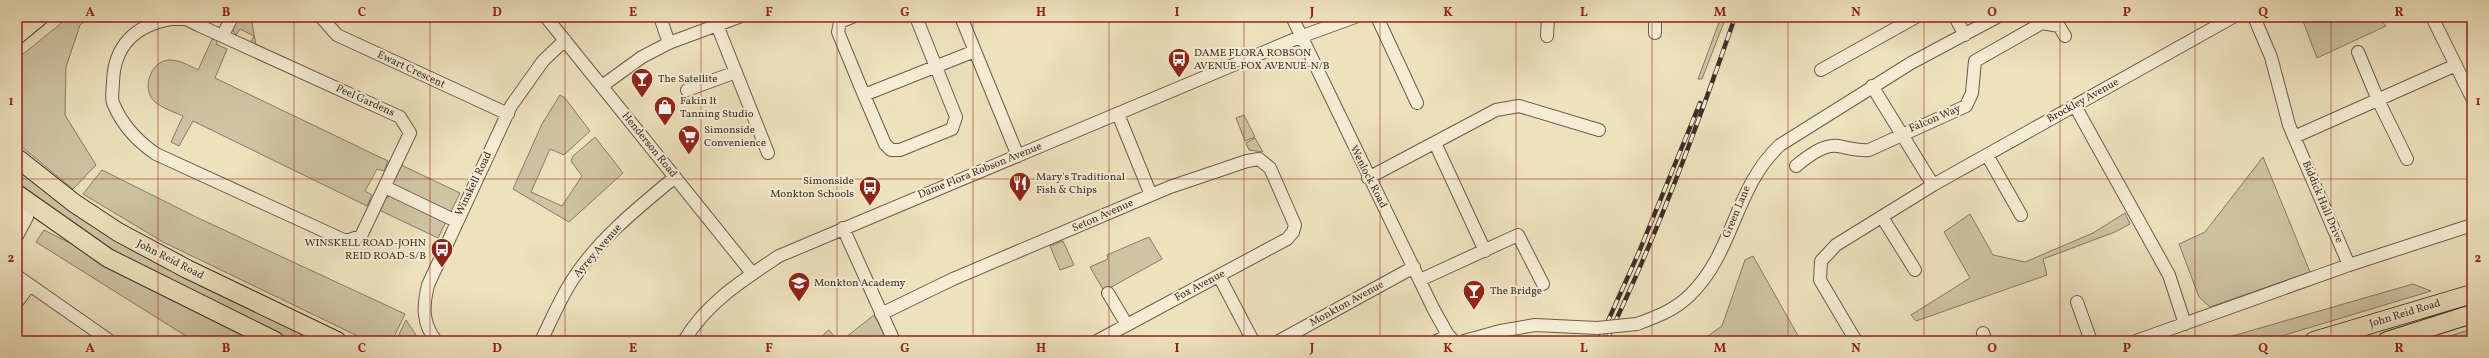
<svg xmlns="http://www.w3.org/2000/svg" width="2489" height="358" font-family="Vollkorn,serif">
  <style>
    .green { fill: #d0c3a4; stroke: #877966 }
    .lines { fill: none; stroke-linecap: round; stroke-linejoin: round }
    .minor-casing { stroke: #6a5c4c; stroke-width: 14 }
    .major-casing { stroke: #3e2f27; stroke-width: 18 }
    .highway-casing { stroke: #3e2f27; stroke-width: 20 }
    .minor { stroke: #f4ecd4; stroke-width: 12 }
    .major { stroke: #eee1bd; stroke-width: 16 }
    .highway { stroke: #eee1bd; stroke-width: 18 }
    .rail-casing { stroke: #3e2f27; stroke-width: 4.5 }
    .rail { stroke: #f4ecd4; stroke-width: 3; stroke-dasharray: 9; stroke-linecap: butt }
    .minor-bridge-casing { stroke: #6a5c4c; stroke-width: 14; stroke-linecap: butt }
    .minor-bridge { stroke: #f4ecd4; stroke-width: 12 }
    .grid { fill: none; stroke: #8f2418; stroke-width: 1; stroke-opacity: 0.55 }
    .labels { text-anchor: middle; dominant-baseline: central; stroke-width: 4; stroke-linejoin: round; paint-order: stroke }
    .poi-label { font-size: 11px; fill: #3e2f27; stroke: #f4ecd4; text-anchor: start }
    .street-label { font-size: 11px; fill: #3e2f27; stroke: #f4ecd4 }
    .neatline { fill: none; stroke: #8f2418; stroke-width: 1.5 }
    .grid-label { font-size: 13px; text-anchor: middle; font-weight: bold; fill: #8f2418 }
  </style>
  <rect width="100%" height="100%" fill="#eee1bd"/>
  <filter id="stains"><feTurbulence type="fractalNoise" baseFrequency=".005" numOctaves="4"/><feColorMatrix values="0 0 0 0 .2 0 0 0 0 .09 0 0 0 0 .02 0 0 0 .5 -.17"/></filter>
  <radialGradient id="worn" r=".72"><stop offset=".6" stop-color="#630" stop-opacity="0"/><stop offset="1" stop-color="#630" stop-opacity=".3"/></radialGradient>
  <path class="green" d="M69 17H90L80 25 66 67 65 115 96 165 73 189 17 143V59Z
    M237 17H251L256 45 251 42 254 36 240 29 236 35 232 29Z
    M1721 17H1726L1702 79H1698Z
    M2316 17H2378L2386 26 2317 58 2303 21Z
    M214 35 219 37 216 44 227 49 215 78 388 161 384 171 377 169 365 191 372 195 367 206 193 121 179 146 171 142 183 116C174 112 162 108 155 102 141 90 150 61 169 60 180 60 188 65 198 70Z
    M560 95 565 98 590 131 564 155 550 149 531 192 562 206 582 176 571 161 573 156 595 137 623 173 569 222 513 189 542 124Z
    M1244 115 1255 137 1245 141 1236 118Z
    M1255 138 1263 152 1249 150 1246 143Z
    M2263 157 2310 272 2210 307 2199 297 2179 244 2205 232Z
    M399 164 460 193 438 238 377 209Z
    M17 165 324 341H294L208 301 128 259 87 235 17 183Z
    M102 170 196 217 405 314 392 341H368L163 242 83 194Z
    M2125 213 2130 224 2115 232 2043 259 2047 275 1916 321 1911 315 1970 278 1944 232 1970 214 1993 255 2025 262 2093 233Z
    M44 230 264 341H194L36 242Z
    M1149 237 1162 259 1104 291 1090 267 1108 259 1107 255Z
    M1063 241 1074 265 1060 270 1050 246Z
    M1753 256 1801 341H1701L1722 326 1745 260Z
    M2413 284 2431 291 2265 341H2215Z
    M874 315 888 341H841Z
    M406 320 420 341H396Z
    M2472 329V341H2434Z
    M829 330 838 341H816Z"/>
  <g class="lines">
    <g class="minor-casing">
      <path id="minor" d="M321 17 337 35 508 114
        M546 17 752 273
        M660 17 669 43
        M852 17 840 22 838 32 864 95 975 51
        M961 17 1018 156
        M1292 17 1434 310 1448 335 1454 341
        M1377 17 1417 103
        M1655 17V33
        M1955 17 1965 35
        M2043 17 2042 23 2059 26 2065 36
        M2254 17 2271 57 2289 125 2349 265
        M2432 17 2472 98
        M171 19H186L198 25 400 117 410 133 361 236 346 241 156 154C137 141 122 125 113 103 111 98 113 88 113 82 114 45 136 25 171 19Z
        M717 25 768 153
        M223 35 232 17
        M1547 36 1548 17
        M2358 52 2378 100 2407 159
        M1821 70 1916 17
        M602 86 642 57 669 43 739 17
        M1872 86 1933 185
        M687 90 736 72
        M864 95 885 144 891 150H900L952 129 956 117 916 17
        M2075 106 2169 275 2185 324
        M1118 114 1151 195
        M2294 137 2456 65
        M1435 143 1485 251
        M1987 155 2021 215
        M1796 166C1807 157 1823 144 1838 146 1849 148 1858 151 1869 150L1966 106 1972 93 1975 61 2042 23
        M1368 178 1496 110 1519 106 1599 130
        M385 187 456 221
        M1882 217 1915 270
        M843 228 894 341
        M17 236 27 217 26 201
        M17 276 110 341
        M1219 276 1253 341
        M1420 280 1518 235 1543 284
        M1108 293 1127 325
        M17 302 30 285
        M2077 302 2091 341
        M881 314 953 279 1170 187 1247 161 1259 159 1270 168 1295 225 1293 232 1287 239 1097 341
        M1637 324C1656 317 1675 310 1690 295 1734 253 1734 188 1780 145L1911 63 1997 17
        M1983 333 1986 341
        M436 341C422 323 423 306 428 285L511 106 543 61 565 40
        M541 341C552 319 561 296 575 276 601 237 639 207 675 177
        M684 341C706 303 743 280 779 256L1300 37 1355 17
        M1279 341 1414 267
        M1437 341 1448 335
        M1464 341 1500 331 1535 325 1597 328
        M1856 341 1820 280 1821 261 1836 245 1933 185 2233 17
        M2136 341 2349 265 2472 225"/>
    </g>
    <g class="major-casing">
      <path id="major" d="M17 36 40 17"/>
    </g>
    <g class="highway-casing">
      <path id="highway" d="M17 158 74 203 118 232 187 269 337 341
        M17 194 108 258 275 341
        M2314 341 2472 294
        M2387 341 2472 314"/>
    </g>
    <use href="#minor" class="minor"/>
    <use href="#major" class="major"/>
    <use href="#highway" class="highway"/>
    <g class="rail-casing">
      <path id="rail" d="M1599 341 1639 252 1700 103
        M1606 341C1657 236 1697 127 1735 17"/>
    </g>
    <use href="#rail" class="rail"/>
    <g class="minor-bridge-casing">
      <path id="minor-bridge" d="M1597 328 1637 324"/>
    </g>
    <use href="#minor-bridge" class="minor-bridge"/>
  </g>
  <path class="grid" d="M158 17V341M294 17V341M430 17V341M565 17V341M701 17V341M837 17V341M973 17V341M1109 17V341M1244 17V341M1380 17V341M1516 17V341M1652 17V341M1788 17V341M1924 17V341M2060 17V341M2195 17V341M2331 17V341M17 179H2472"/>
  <defs>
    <g id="bus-pin" transform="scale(1.15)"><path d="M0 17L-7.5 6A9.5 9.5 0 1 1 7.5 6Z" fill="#8f2418" stroke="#f4ecd4"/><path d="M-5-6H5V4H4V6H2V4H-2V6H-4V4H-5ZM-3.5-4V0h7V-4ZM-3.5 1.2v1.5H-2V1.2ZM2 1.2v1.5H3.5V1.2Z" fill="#fff"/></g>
    <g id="bar-pin" transform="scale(1.15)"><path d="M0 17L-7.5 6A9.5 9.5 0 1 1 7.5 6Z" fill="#8f2418" stroke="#f4ecd4"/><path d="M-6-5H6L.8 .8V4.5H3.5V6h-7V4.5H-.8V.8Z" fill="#fff"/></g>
    <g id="shop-pin" transform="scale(1.15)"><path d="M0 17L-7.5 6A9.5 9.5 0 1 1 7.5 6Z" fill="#8f2418" stroke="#f4ecd4"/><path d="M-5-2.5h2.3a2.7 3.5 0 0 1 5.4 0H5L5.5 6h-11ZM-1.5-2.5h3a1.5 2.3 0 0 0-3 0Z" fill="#fff"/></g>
    <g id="supermarket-pin" transform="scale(1.15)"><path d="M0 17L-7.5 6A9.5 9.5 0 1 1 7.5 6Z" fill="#8f2418" stroke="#f4ecd4"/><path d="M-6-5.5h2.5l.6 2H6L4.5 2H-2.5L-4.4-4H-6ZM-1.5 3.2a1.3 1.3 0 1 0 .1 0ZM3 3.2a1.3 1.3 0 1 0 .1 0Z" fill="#fff"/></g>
    <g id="restaurant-pin" transform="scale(1.15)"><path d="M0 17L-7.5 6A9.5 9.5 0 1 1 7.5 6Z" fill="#8f2418" stroke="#f4ecd4"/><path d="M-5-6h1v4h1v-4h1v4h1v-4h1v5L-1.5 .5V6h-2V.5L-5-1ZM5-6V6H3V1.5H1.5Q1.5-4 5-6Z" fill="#fff"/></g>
    <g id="school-pin" transform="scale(1.15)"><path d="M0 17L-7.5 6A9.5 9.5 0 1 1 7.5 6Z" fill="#8f2418" stroke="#f4ecd4"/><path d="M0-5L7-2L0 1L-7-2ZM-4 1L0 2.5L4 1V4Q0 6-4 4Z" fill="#fff"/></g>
  </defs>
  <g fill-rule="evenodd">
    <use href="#bus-pin" x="1179" y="59"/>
    <use href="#bar-pin" x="642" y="79"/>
    <use href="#shop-pin" x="665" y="107"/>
    <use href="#supermarket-pin" x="689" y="136"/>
    <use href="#restaurant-pin" x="1020" y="183"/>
    <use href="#bus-pin" x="870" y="187"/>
    <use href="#bus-pin" x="442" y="249"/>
    <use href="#school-pin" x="799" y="283"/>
    <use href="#bar-pin" x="1474" y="291"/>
  </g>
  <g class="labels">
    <g class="poi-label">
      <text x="1194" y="53">DAME FLORA ROBSON<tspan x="1194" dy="13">AVENUE-FOX AVENUE-N/B</tspan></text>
      <text x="658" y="79">The Satellite</text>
      <text x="680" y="101">Fakin It<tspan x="680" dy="13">Tanning Studio</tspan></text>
      <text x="704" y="130">Simonside<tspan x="704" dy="13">Convenience</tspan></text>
      <text x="1036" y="177">Mary's Traditional<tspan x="1036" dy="13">Fish &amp; Chips</tspan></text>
      <text x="854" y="181" text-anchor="end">Simonside<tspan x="854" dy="13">Monkton Schools</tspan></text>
      <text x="426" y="243" text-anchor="end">WINSKELL ROAD-JOHN<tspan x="426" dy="13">REID ROAD-S/B</tspan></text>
      <text x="814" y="283">Monkton Academy</text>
      <text x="1490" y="291">The Bridge</text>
    </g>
    <g class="street-label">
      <text transform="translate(411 70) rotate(25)">Ewart Crescent</text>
      <text transform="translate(365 101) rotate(24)">Peel Gardens</text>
      <text transform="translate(2083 101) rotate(-29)">Brockley Avenue</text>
      <text transform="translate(1935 119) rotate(-23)">Falcon Way</text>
      <text transform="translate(649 145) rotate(51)">Henderson Road</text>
      <text transform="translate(980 171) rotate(-22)">Dame Flora Robson Avenue</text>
      <text transform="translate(1368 177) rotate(63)">Wenlock Road</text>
      <text transform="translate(474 184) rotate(-64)">Winskell Road</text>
      <text transform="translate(2322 202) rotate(67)">Biddick Hall Drive</text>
      <text transform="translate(1737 212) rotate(-67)">Green Lane</text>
      <text transform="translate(1103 216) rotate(-24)">Seton Avenue</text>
      <text transform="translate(598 251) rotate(-49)">Ayrey Avenue</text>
      <text transform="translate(170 260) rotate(27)">John Reid Road</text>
      <text transform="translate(1200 286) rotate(-28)">Fox Avenue</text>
      <text transform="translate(1347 304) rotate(-29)">Monkton Avenue</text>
      <text transform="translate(2405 314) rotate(-17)">John Reid Road</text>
    </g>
  </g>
  <rect width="2489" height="358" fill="none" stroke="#eee1bd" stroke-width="44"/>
  <rect x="22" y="22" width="2445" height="314" class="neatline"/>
  <g class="grid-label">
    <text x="90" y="16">A</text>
    <text x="226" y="16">B</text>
    <text x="362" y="16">C</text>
    <text x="497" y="16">D</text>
    <text x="633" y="16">E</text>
    <text x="769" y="16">F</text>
    <text x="905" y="16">G</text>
    <text x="1041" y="16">H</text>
    <text x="1177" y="16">I</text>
    <text x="1312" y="16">J</text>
    <text x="1448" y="16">K</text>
    <text x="1584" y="16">L</text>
    <text x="1720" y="16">M</text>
    <text x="1856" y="16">N</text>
    <text x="1992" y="16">O</text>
    <text x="2127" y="16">P</text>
    <text x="2263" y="16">Q</text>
    <text x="2399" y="16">R</text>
    <text x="11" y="105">1</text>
    <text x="2478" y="105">1</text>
    <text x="11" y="262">2</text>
    <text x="2478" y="262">2</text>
    <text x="90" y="352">A</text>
    <text x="226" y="352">B</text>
    <text x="362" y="352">C</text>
    <text x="497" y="352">D</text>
    <text x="633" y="352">E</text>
    <text x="769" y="352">F</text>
    <text x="905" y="352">G</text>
    <text x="1041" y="352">H</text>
    <text x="1177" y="352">I</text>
    <text x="1312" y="352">J</text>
    <text x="1448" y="352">K</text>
    <text x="1584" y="352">L</text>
    <text x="1720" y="352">M</text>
    <text x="1856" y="352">N</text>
    <text x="1992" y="352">O</text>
    <text x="2127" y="352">P</text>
    <text x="2263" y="352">Q</text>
    <text x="2399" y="352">R</text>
  </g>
  <rect width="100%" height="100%" filter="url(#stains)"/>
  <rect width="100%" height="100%" fill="url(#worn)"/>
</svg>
